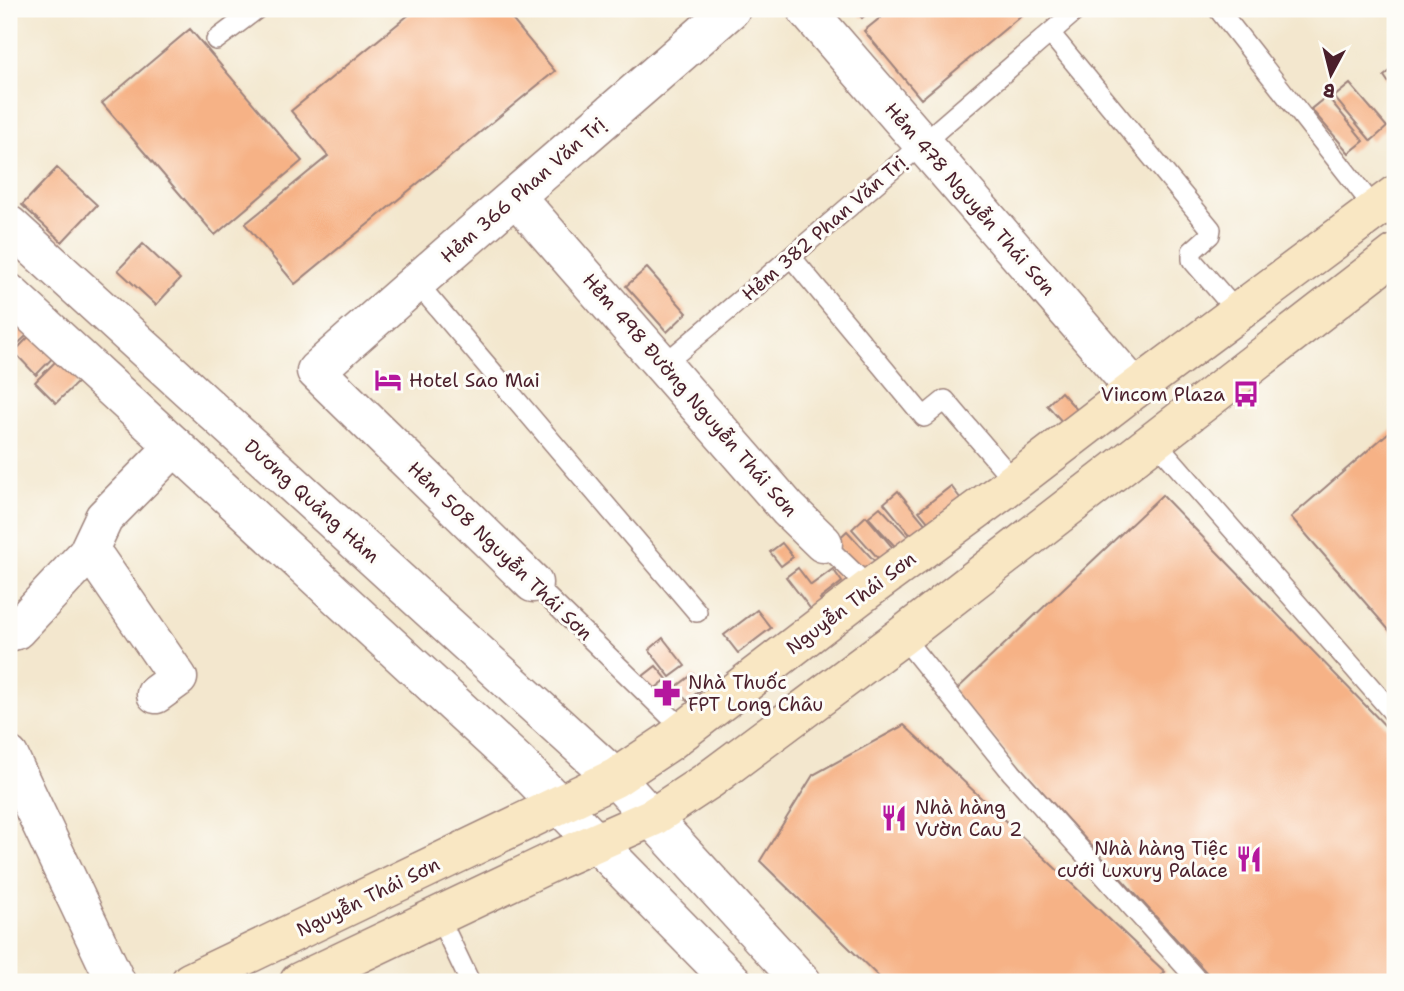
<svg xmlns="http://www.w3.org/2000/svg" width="1404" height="991" font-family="'Shantell Sans',sans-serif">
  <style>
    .building { fill: #f6b286 }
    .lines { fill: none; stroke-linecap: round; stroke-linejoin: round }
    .service-casing { stroke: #9e837c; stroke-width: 22 }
    .minor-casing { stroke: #9e837c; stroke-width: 41 }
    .tertiary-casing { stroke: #9e837c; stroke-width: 41 }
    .secondary-casing { stroke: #9e837c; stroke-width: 41 }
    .service { stroke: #fff; stroke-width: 19 }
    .minor { stroke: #fff; stroke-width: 38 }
    .tertiary { stroke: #fff; stroke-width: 38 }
    .secondary { stroke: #f9e7c3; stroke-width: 38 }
    .labels { text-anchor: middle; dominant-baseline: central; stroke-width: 6; stroke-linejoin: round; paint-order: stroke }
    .street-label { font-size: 19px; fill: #4a1f2b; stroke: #fdfcf7 }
    .poi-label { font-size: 19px; fill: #4a1f2b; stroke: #fdfcf7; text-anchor: start }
  </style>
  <rect width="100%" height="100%" fill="#fdfcf7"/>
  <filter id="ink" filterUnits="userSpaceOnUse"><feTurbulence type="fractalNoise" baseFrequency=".0143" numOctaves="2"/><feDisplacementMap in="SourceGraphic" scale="14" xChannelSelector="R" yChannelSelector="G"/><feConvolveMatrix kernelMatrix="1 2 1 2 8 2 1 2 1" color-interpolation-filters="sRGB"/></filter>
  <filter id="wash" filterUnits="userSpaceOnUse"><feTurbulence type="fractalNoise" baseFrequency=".00686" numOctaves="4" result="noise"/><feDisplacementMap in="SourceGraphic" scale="28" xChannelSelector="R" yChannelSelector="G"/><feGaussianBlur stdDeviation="1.57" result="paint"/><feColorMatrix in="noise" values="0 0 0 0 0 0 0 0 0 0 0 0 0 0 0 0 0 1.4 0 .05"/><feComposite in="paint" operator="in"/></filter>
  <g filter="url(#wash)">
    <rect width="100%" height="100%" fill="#f3e7ce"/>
    <g id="blocks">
      <path class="building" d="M416 9H508L505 11 555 71 295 284 245 224 328 156 291 111Z
        M854 9H872L862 18Z
        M891 9H1029L921 99 864 31Z
        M190 29 302 161 215 235 102 103Z
        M1395 67V83L1391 86 1384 76Z
        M1350 84 1387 127 1371 141 1334 97Z
        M1327 96 1364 141 1349 153 1311 109Z
        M57 168 97 205 62 242 22 205Z
        M143 244 180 279 156 305 118 270Z
        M647 268 687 313 667 332 626 286Z
        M9 295 41 322 9 352Z
        M45 320 68 342 36 375 14 352Z
        M72 345 78 382 56 403 35 382Z
        M1061 392 1080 413 1066 426 1047 405Z
        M1395 427V637L1291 517Z
        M951 486 964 503 933 528 919 511Z
        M898 491 931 531 917 543 884 503Z
        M1162 495 1395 736V982H1215L953 693Z
        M880 507 915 544 903 555 868 517Z
        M866 516 899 555 885 566 852 529Z
        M847 531 880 567 867 579 834 543Z
        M782 543 793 557 781 566 770 552Z
        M798 568 811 585 833 569 842 582 820 599 831 613 820 621 786 577Z
        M757 610 771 628 738 653 724 635Z
        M663 638 685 666 670 677 649 650Z
        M656 666 667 679 648 694 638 680Z
        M693 674 703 688 687 701 676 687Z
        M904 725 1165 972 1152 982H884L760 861 813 775Z"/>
    </g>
  </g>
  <g filter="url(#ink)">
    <use href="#blocks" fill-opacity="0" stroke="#9e837c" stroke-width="2"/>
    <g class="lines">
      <g class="service-casing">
        <path id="service" d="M1218 9 1376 210
          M1050 33 1211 229 1210 235 1192 251V260L1238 313
          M216 40 257 9
          M792 258 924 417 945 400 1014 481
          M416 282 697 612
          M664 364C804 248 940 127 1078 9
          M1155 441 1395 715
          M823 543 870 588
          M533 583 684 730
          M902 636 1012 773 1199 982
          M438 915 470 982"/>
      </g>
      <g class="minor-casing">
        <path id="minor" d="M806 9 1135 389
          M516 197 788 509 823 543
          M87 554 97 560 178 678 156 694
          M533 583 316 371C452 249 593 130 731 9
          M9 632 16 630 87 554 104 518 175 446
          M9 756 116 982"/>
      </g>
      <g class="tertiary-casing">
        <path id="tertiary" d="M9 225 615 778 802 982
          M9 293 519 764 733 982"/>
      </g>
      <g class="secondary-casing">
        <path id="secondary" d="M190 982 615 778 669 742 870 588 1001 492 1135 389 1395 195
          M299 982 556 860 653 817 709 780 902 636 1395 254"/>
      </g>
      <use href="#service" class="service"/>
      <use href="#minor" class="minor"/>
      <use href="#tertiary" class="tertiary"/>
      <use href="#secondary" class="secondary"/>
    </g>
  </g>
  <defs>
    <g id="hotel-bare" transform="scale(2.1)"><path d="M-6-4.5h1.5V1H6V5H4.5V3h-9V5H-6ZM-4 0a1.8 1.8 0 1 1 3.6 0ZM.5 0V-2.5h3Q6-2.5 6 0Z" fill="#b5179e" stroke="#fdfcf7" stroke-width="2.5" paint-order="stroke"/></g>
    <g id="bus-bare" transform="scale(2.1)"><path d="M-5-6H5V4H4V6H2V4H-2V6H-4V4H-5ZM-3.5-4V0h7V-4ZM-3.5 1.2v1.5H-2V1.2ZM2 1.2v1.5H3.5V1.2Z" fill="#b5179e" stroke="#fdfcf7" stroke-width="2.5" paint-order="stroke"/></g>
    <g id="pharmacy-bare" transform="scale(2.1)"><path d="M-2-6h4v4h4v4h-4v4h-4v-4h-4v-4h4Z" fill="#b5179e" stroke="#fdfcf7" stroke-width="2.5" paint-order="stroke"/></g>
    <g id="restaurant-bare" transform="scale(2.1)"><path d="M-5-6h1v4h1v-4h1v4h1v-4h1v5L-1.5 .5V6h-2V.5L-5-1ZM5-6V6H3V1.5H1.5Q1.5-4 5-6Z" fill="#b5179e" stroke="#fdfcf7" stroke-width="2.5" paint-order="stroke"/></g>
  </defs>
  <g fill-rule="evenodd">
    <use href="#hotel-bare" x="388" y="380"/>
    <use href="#bus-bare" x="1246" y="394"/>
    <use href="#pharmacy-bare" x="667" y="693"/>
    <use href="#restaurant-bare" x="894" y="818"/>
    <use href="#restaurant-bare" x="1249" y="859"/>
  </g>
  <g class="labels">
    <g class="street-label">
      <text transform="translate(523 190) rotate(-41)">Hẻm 366 Phan Văn Trị</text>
      <text transform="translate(970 199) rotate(49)">Hẻm 478 Nguyễn Thái Sơn</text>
      <text transform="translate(824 228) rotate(-41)">Hẻm 382 Phan Văn Trị</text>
      <text transform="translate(690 395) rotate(49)">Hẻm 498 Đường Nguyễn Thái Sơn</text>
      <text transform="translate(312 501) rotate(42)">Dương Quảng Hàm</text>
      <text transform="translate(500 551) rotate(44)">Hẻm 508 Nguyễn Thái Sơn</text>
      <text transform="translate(851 603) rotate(-37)">Nguyễn Thái Sơn</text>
      <text transform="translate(368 897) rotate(-26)">Nguyễn Thái Sơn</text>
    </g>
    <g class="poi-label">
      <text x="409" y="380">Hotel Sao Mai</text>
      <text x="1225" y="394" text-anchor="end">Vincom Plaza</text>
      <text x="688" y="682">Nhà Thuốc<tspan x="688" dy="22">FPT Long Châu</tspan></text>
      <text x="915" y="807">Nhà hàng<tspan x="915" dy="22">Vườn Cau 2</tspan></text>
      <text x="1228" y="848" text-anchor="end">Nhà hàng Tiệc<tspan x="1228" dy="22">cưới Luxury Palace</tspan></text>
    </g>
  </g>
  <rect width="1404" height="991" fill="none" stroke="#fdfcf7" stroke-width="35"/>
  <g transform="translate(1331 74) rotate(187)" stroke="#fdfcf7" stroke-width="5" paint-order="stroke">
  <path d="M0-5L12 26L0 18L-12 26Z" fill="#4a1f2b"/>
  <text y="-10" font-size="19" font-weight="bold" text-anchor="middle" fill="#4a1f2b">B</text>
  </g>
</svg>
